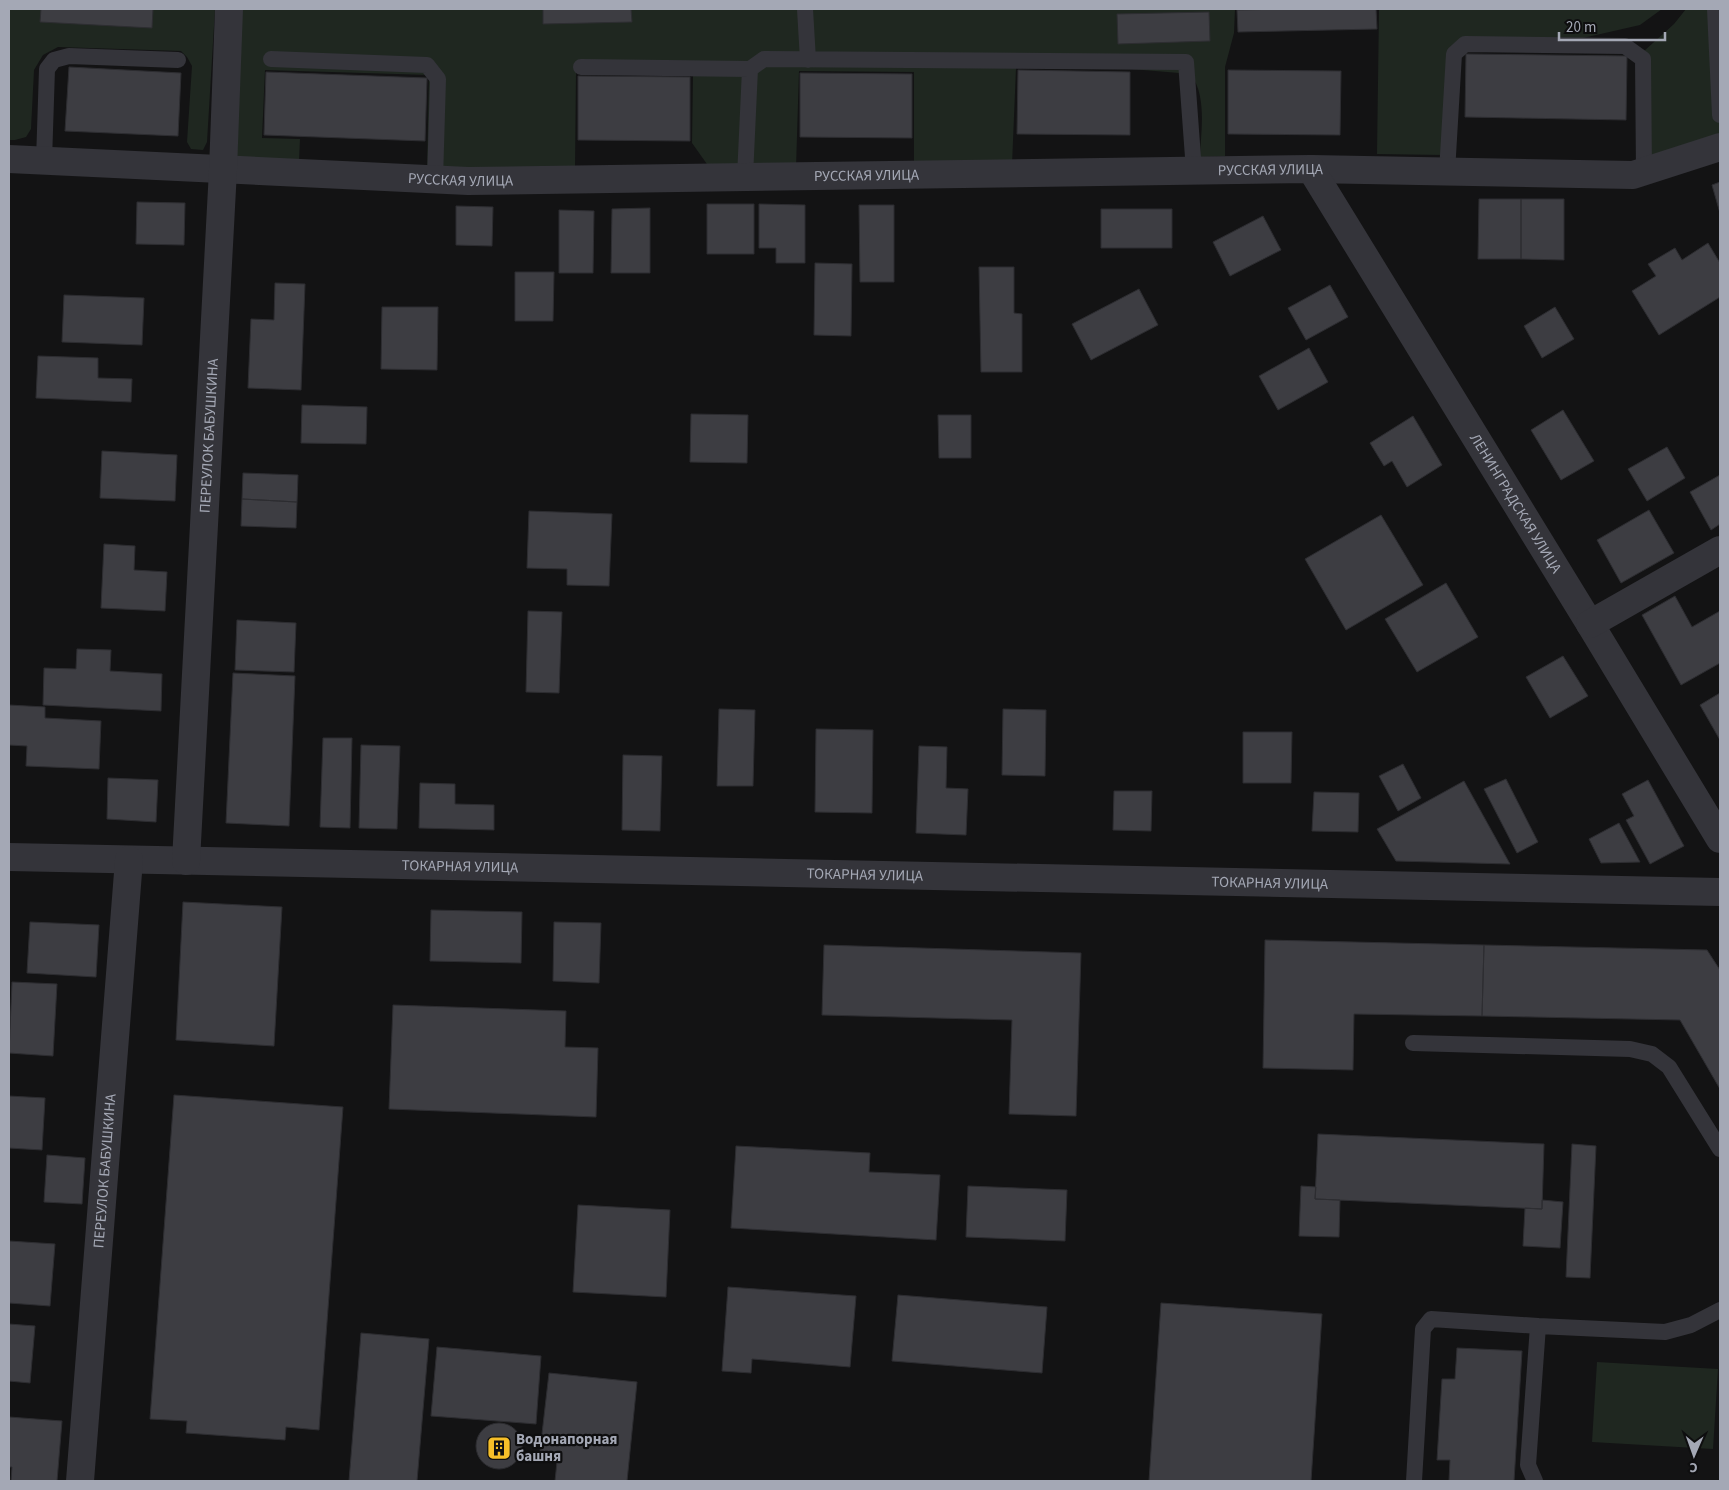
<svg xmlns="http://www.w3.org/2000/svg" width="1729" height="1490" font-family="'Source Sans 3',sans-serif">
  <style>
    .green { fill: #1f2720 }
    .building { fill: #3d3d42; stroke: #2d2d31 }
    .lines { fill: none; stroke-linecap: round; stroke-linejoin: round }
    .lane { stroke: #34343a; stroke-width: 16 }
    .street { stroke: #34343a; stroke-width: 28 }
    .labels { text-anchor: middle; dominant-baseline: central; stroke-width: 4.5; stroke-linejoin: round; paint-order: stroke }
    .street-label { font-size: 15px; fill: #a4a8b5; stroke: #0e0e0f }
    .poi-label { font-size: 15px; font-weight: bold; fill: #a4a8b5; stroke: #0e0e0f; text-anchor: start }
  </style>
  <rect width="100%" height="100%" fill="#131314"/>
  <path class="green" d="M9 9H215L207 142 203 150 191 149 187 142 192 66 187 57 181 51 58 47 43 55 34 70 31 129 26 137 15 140H9Z
    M235 9H1235L1234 33 1225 67V156L1200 157C1201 129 1207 98 1191 74L1131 69 1016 68 1012 165 914 166V72L799 71 796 168 714 174 692 143 693 76 576 73 575 169 427 172 429 75 265 70 262 138 300 139 299 161 235 160Z
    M1379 9H1662L1640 25 1583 38 1462 41 1444 155 1377 154Z
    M1686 9H1720V142L1648 164 1643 52 1674 24Z
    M1597 1362 1718 1369 1713 1449 1592 1442Z"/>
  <path class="building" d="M41 9H153L152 28 40 22Z
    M543 9H631L632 22 543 24Z
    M1286 9H1376L1377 29 1238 32 1237 10Z
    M1209 12 1210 41 1118 44 1117 14Z
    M1466 54 1627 56 1626 120 1465 117Z
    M69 67 181 73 178 136 65 131Z
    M1018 70 1130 72V135L1017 134Z
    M1228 70 1341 71 1340 135 1228 134Z
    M266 72 427 78 425 141 264 135Z
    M800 73 912 74V138L800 137Z
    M578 76 690 77V141L578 140Z
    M1720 182V213L1712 185Z
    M1479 199H1521V259H1478Z
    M1521 199H1564V260L1521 259Z
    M137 202 185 203 184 245 136 244Z
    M707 204H754V254H707Z
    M759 204 805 205V263H776V248H759Z
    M859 205H894V282H860Z
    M456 206 493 207 492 246 456 245Z
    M650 208V273H611L612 209Z
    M1101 209H1172V248H1101Z
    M559 210 594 211 593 273H559Z
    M1263 216 1281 250 1230 276 1213 242Z
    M1708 243 1720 263V297L1659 335 1632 291 1656 276 1648 264 1675 248 1682 260Z
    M815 263 852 264 851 336 814 335Z
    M979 267H1014V313L1022 314V372H981Z
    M515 272H554L553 321H515Z
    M275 283 305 284 301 390 248 388 251 319 274 320Z
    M1330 285 1348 317 1306 340 1288 308Z
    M1139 289 1158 325 1091 360 1072 324Z
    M64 295 144 298 142 345 62 342Z
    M382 307H438L437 370 381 369Z
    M1555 307 1574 339 1542 358 1524 326Z
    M1309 348 1328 382 1278 410 1259 376Z
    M38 356 98 358V378L132 379 131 402 36 398Z
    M302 405 367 407 366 444 301 443Z
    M1563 410 1594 461 1561 480 1531 430Z
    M691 414 748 415 747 463 690 462Z
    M938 415H971V458H939Z
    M1413 416 1442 465 1407 487 1392 461 1384 466 1370 443Z
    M1667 447 1685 478 1647 501 1628 469Z
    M102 451 177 455 175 501 100 498Z
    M243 473 298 475 297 502 242 499Z
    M1720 475V524L1711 530 1690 492Z
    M242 499 297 502 296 528 241 526Z
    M1649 510 1674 553 1621 583 1597 540Z
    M529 511 612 514 609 586 567 585V569L527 568Z
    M1381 515 1423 585 1346 630 1305 559Z
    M104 544 135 546 134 570 167 572 165 611 101 608Z
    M1446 583 1478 637 1417 672 1385 619Z
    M1675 596 1692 627 1720 611V663L1681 685 1642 615Z
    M528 611 562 612 559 693 526 692Z
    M237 620 296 623 294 672 235 670Z
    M77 649 111 650 110 671 162 674 161 711 43 705 44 668 76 669Z
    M1563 656 1588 696 1550 718 1526 677Z
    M233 673 295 676 289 826 226 823Z
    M1720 693V740L1700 705Z
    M9 705 45 707V718L101 721 99 769 26 766 27 746 9 745Z
    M719 709 755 710 753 786H717Z
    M1003 709 1046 710 1045 776 1002 775Z
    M816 729 873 730 872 813 815 812Z
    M1243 732H1292L1291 783H1243Z
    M323 738H352L350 828 320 827Z
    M361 745 400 746 397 829 359 828Z
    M919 746 947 747 946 788 968 789 966 835 916 833Z
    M623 755 662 756 660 831 622 830Z
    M1403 764 1421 798 1398 811 1379 776Z
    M108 778 158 780 156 822 107 819Z
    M1506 779 1538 842 1517 853 1484 789Z
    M1648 780 1684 846 1650 864 1626 820 1634 816 1622 794Z
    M1464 781 1510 864 1396 861 1377 829Z
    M420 783 455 784V804L494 805V830L419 828Z
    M1114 791H1152L1151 831 1113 830Z
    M1314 792 1359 793 1358 832 1312 831Z
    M1619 823 1640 862 1601 863 1589 839Z
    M183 902 282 907 274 1046 176 1040Z
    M431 910 522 912 521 963 430 961Z
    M30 922 99 925 96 977 27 973Z
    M554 922 601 923 599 983 553 981Z
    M1265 940 1484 945 1482 1016 1354 1014 1353 1070 1263 1068Z
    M824 945 1081 953 1076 1116 1009 1114 1012 1020 822 1015Z
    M1484 945 1707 950 1720 970V1089L1680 1020 1482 1016Z
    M12 982 57 984 53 1056 9 1053Z
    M393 1005 566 1011 565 1047 598 1048 596 1117 389 1109Z
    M174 1095 343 1107 319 1430 286 1427 285 1440 186 1433 187 1421 150 1419Z
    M9 1096 45 1098 42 1150 9 1148Z
    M1318 1134 1544 1144 1542 1209 1315 1199Z
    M1572 1144 1596 1146 1590 1278 1566 1277Z
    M736 1146 870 1153 869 1172 940 1175 936 1240 731 1228Z
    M47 1155 85 1158 82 1204 44 1202Z
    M968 1186 1067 1190 1065 1241 966 1237Z
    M1301 1186 1316 1187 1315 1199 1340 1200 1339 1237 1299 1236Z
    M1542 1200 1563 1202 1560 1248 1523 1246 1525 1208 1542 1209Z
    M578 1205 670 1210 666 1297 573 1292Z
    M9 1241 55 1244 50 1306 9 1303Z
    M728 1287 856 1296 850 1367 752 1359 751 1373 722 1371Z
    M898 1295 1047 1307 1042 1373 892 1361Z
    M1161 1303 1322 1314 1311 1481H1149Z
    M9 1324 35 1326 30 1383 9 1381Z
    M361 1333 429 1339 417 1481H349Z
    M437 1347 541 1356 536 1424 431 1416Z
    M1457 1348 1522 1351 1514 1481H1449L1450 1460H1437L1442 1379H1455Z
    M549 1373 637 1382 627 1481H555L557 1462 539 1460Z
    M9 1417 62 1421 57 1481H11L12 1467H9Z
    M476 1446a23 23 0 1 1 46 0a23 23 0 1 1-46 0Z"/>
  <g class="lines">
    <path class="lane" d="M805 9 808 60
      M1715 9 1720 115
      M271 59 427 65 438 79 435 180
      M581 67 750 69
      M44 161 47 69 54 60 69 56 178 60
      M1447 172 1454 54 1465 44 1625 46 1643 59 1644 172
      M745 177 750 69 764 59 1186 62 1194 171
      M1413 1043 1630 1049 1652 1054 1669 1067 1720 1149
      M1538 1326 1665 1332 1691 1325 1720 1310
      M1414 1481 1423 1329 1431 1319 1538 1326 1528 1465 1535 1481"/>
    <g class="street">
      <path id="s1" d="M9 159 468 181 1311 169 1633 175 1720 147"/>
      <path id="s2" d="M1311 169 1590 624 1720 839"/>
      <path d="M1590 624 1720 550"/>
      <path id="s3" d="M9 857 1720 892"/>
      <path id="s4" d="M186 861 223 170 229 9"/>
      <path id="s5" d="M80 1481 129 860"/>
    </g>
  </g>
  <defs>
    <g id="building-square" transform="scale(1.25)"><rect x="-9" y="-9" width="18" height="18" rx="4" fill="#f6bf29" stroke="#0e0e0f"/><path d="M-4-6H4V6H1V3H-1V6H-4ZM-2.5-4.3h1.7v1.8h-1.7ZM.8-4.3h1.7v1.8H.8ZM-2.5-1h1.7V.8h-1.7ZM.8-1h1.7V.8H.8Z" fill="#111"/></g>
  </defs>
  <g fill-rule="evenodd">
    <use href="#building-square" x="499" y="1448"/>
  </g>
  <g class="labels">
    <g class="street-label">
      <text stroke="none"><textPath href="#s1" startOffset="1262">РУССКАЯ УЛИЦА</textPath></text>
      <text stroke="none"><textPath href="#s1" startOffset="858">РУССКАЯ УЛИЦА</textPath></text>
      <text stroke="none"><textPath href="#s1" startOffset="452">РУССКАЯ УЛИЦА</textPath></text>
      <text stroke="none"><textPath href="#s4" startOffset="426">ПЕРЕУЛОК БАБУШКИНА</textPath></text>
      <text stroke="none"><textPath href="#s2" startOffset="392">ЛЕНИНГРАДСКАЯ УЛИЦА</textPath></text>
      <text stroke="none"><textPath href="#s3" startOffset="451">ТОКАРНАЯ УЛИЦА</textPath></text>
      <text stroke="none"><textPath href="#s3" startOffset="856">ТОКАРНАЯ УЛИЦА</textPath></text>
      <text stroke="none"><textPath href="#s3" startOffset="1261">ТОКАРНАЯ УЛИЦА</textPath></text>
      <text stroke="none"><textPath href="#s5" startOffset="311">ПЕРЕУЛОК БАБУШКИНА</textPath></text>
    </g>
    <g class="poi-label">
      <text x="516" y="1439">Водонапорная<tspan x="516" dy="17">башня</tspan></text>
    </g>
  </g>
  <rect width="1729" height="1490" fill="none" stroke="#a4a8b5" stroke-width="20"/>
  <g transform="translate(1694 1455) rotate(182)" stroke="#0e0e0f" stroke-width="4" paint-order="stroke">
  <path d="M0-4L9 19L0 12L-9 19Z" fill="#a4a8b5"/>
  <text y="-8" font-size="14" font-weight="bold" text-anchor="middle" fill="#a4a8b5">С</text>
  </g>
  <path d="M1559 32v8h106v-8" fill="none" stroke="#a4a8b5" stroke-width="2.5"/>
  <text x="1566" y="32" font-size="15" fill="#a4a8b5" stroke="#0e0e0f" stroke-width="4" paint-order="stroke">20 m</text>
</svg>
